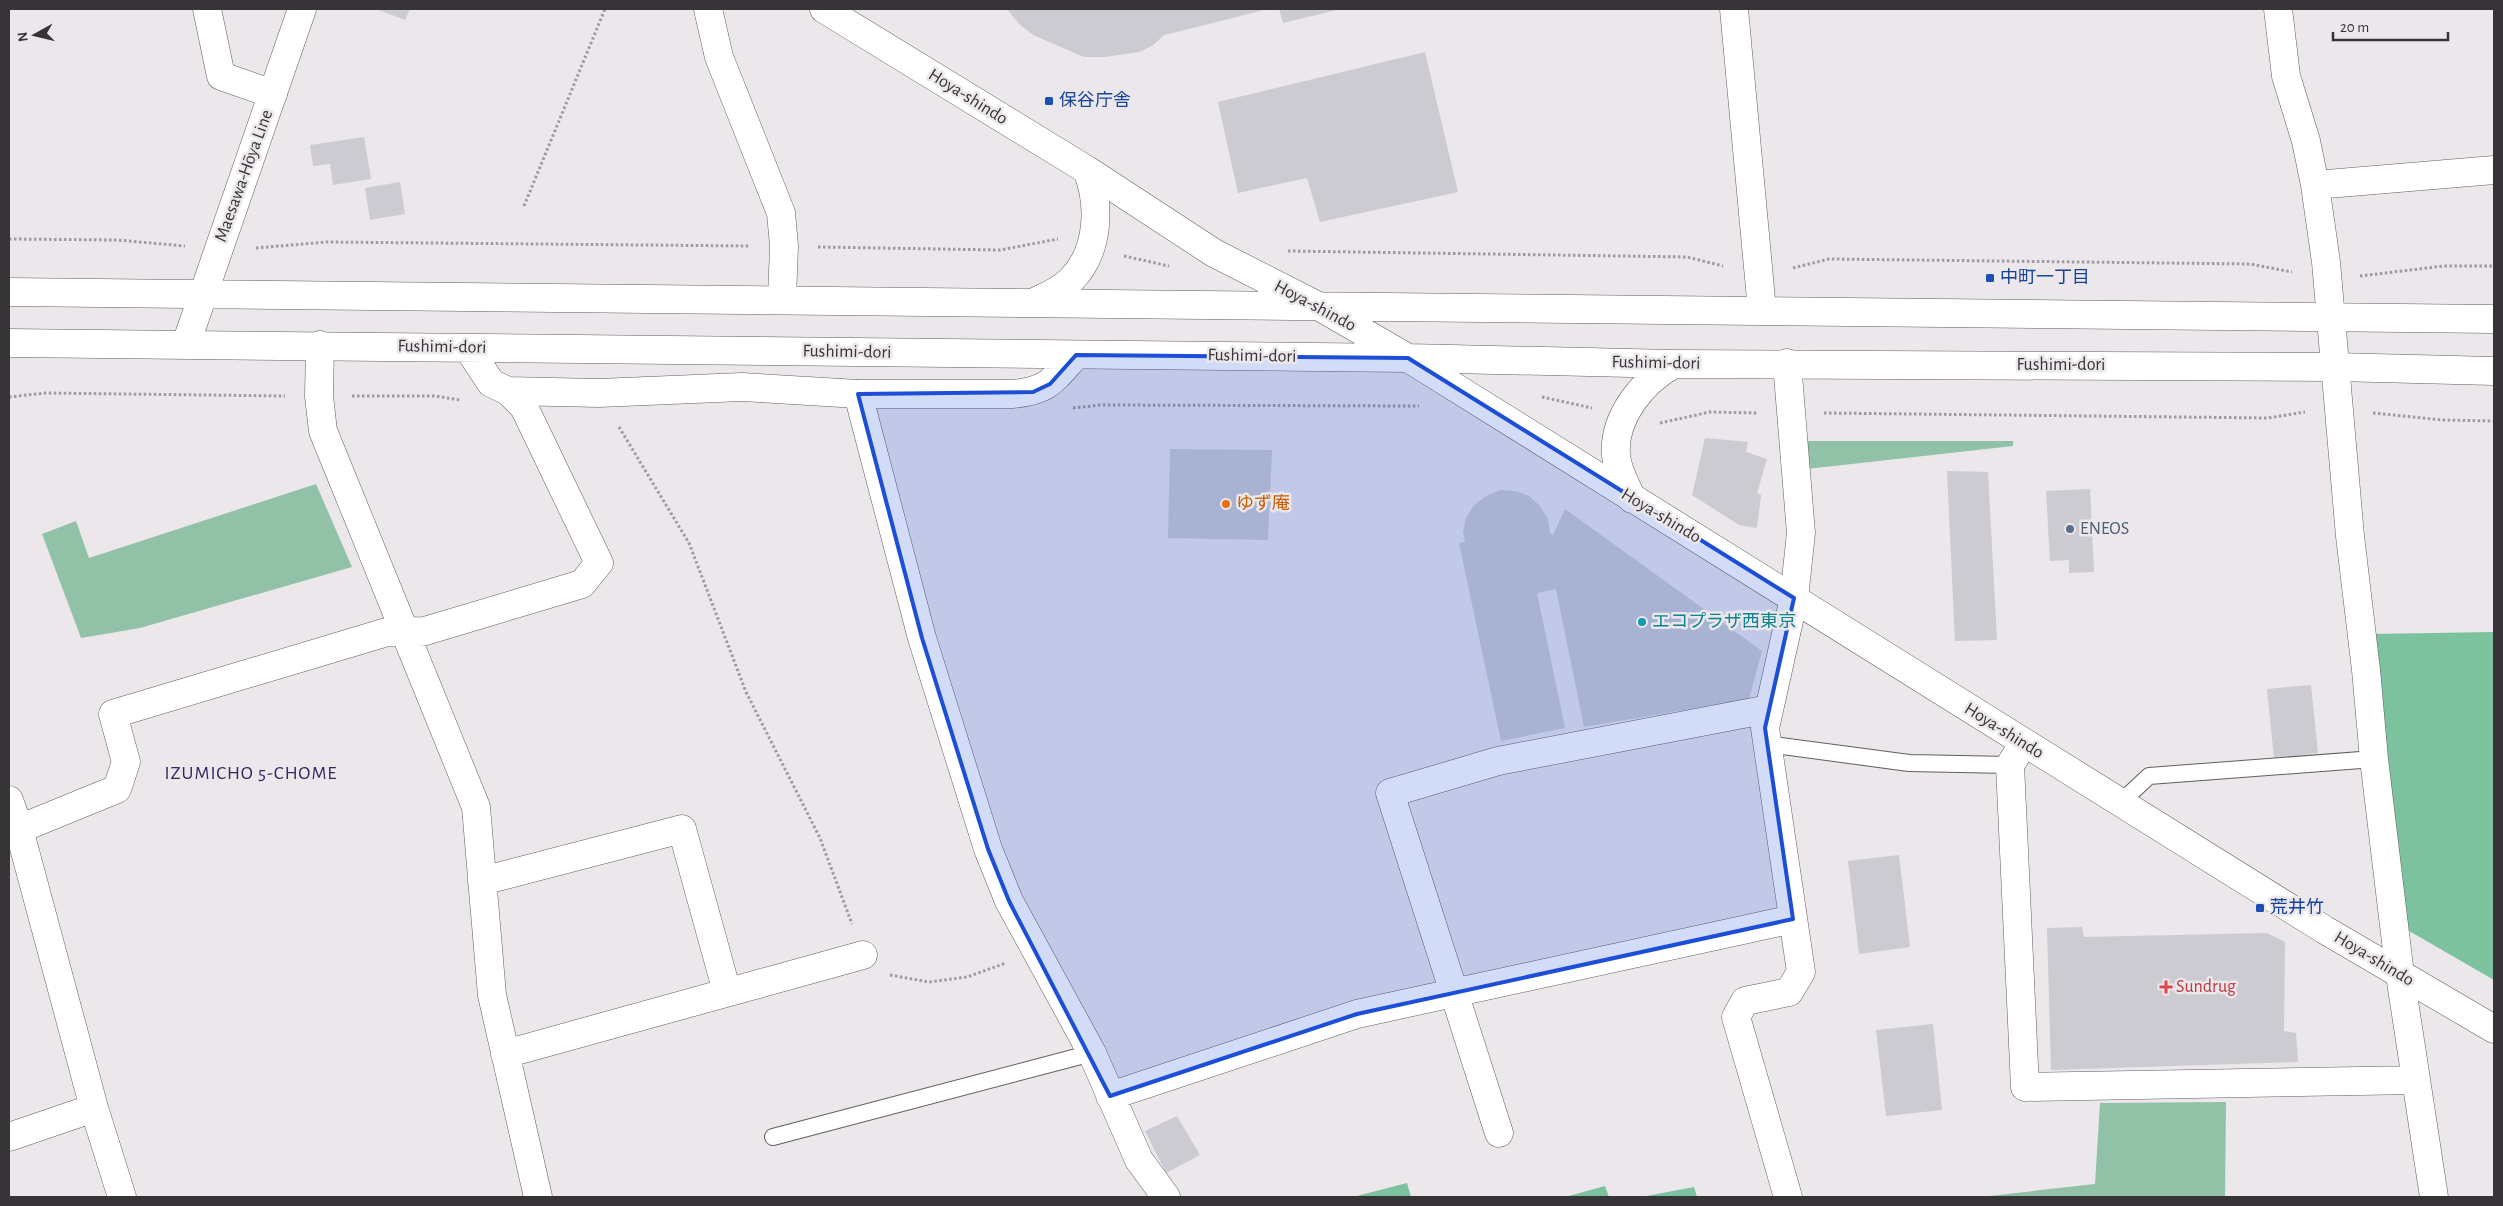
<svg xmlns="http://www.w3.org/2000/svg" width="2503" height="1206" font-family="'Alegreya Sans','Noto Sans JP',sans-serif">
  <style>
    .green { fill: #91c2a8 }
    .forest { fill: #7cc29e }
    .building { fill: #cbcbd1 }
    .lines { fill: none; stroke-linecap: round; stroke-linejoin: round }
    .service-casing { stroke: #615d61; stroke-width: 18 }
    .minor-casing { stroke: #615d61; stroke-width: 29 }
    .secondary-casing { stroke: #615d61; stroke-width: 29 }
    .path { stroke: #9e9a9e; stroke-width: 3; stroke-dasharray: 2.5 2.5; stroke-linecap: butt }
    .service { stroke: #fff; stroke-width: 16 }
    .minor { stroke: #fff; stroke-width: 28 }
    .secondary { stroke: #fff; stroke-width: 28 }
    .marked { fill: #1d4ed8; fill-opacity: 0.2; stroke: #1d4ed8; stroke-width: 4; stroke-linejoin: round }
    .transit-dot { fill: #1a4fb4; stroke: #ebe7eb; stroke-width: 2 }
    .food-dot { fill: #e8710a; stroke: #ebe7eb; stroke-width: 2 }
    .service-dot { fill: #5c6f8a; stroke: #ebe7eb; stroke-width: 2 }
    .culture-dot { fill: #0f9aa8; stroke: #ebe7eb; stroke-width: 2 }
    .health-dot { fill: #e0444e; stroke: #ebe7eb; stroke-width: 2 }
    .labels { text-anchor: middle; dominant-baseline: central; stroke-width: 5; stroke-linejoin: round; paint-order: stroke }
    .street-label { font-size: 18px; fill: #363436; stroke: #ebe7eb }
    .transit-label { font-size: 18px; fill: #164399; stroke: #ebe7eb; text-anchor: start }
    .food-label { font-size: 18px; fill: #c56008; stroke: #ebe7eb; text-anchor: start }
    .service-label { font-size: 18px; fill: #4e5e75; stroke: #ebe7eb; text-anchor: start }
    .culture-label { font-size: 18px; fill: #0d838f; stroke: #ebe7eb; text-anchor: start }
    .health-label { font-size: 18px; fill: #be3a42; stroke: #ebe7eb; text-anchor: start }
    .neighbourhood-label { font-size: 19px; letter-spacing: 1px; fill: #362661; stroke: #ebe7eb }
  </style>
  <rect width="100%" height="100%" fill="#ebe7eb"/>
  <path class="green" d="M1803 441H2013V446L1807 469Z
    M316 484 352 567 140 628 81 638 42 534 76 521 89 558Z
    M2226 1102 2225 1197H1980L2095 1184 2100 1103Z"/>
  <path class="forest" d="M2494 632V980L2404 928 2372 634Z
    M1407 1183 1411 1197H1353Z
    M1605 1186 1609 1197H1565Z
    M1694 1187 1697 1197H1641Z"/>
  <path class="building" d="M376 9H410L405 20Z
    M1007 9H1268L1164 35 1152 46 1139 52 1105 57H1084L1033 35 1019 24Z
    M1279 9H1341L1283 23Z
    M1425 52 1458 192 1320 222 1307 178 1238 193 1218 102Z
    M364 137 371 179 333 185 330 164 313 166 310 145Z
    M400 182 405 214 370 220 365 188Z
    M1705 438 1748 442 1746 452 1767 459 1757 493 1761 495 1757 528 1739 525 1692 495Z
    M1170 449 1272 450 1268 540 1168 538Z
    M1947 471 1988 472 1997 640 1955 641Z
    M2090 489 2094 572 2069 573V560L2050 561 2046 491Z
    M1500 490 1515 491 1529 496 1540 506 1548 519 1550 534 1553 535 1565 509 1762 651 1749 699 1584 727 1556 589 1537 593 1565 728 1501 741 1459 543 1465 542 1463 533 1466 518 1474 505 1486 496Z
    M2311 685 2318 753 2274 758 2267 689Z
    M1899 855 1910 947 1859 954 1848 861Z
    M2082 927 2084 937 2267 933 2285 942 2284 1031 2296 1033 2298 1062 2051 1070 2047 928Z
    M1933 1024 1942 1110 1886 1116 1876 1030Z
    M1177 1116 1200 1155 1166 1173 1145 1131Z"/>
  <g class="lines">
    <g class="service-casing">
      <path id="service" d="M1767 744 1909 763 2010 765
        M2120 803 2149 776 2374 759
        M773 1137 1092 1053"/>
    </g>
    <g class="minor-casing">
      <path id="minor" d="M207 9 221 76 273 94
        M708 9 719 57 781 213 784 246 782 299
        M1734 9 1762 310
        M2278 9 2286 76 2306 141 2315 185 2326 262 2350 536 2366 670 2374 759 2400 975 2434 1197
        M2315 185 2494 170
        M320 345 319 396 323 431 476 807 492 995 538 1197
        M1787 363 1801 533 1794 598 1765 728 1801 972 1789 992 1745 1001 1736 1017 1788 1197
        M858 394 922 638 988 849 1009 901 1092 1053 1139 1160 1166 1197
        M2024 743 2010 765 2025 1087 2416 1080
        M9 800 19 829 94 1108 122 1197
        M19 829 117 789 126 762 113 714 387 632 425 631 582 584 599 563 524 407 508 391
        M482 881 682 829 727 992
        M505 1054 863 955
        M1110 1096 1357 1014 1793 919
        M1499 1133 1390 793 1498 761 1769 709
        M9 1137 94 1108"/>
    </g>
    <g class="secondary-casing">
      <path id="secondary" d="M824 9 1087 170 1214 253 1320 307 1408 358 2325 930 2494 1029
        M9 292 2494 319
        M1034 302C1047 296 1061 291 1071 280 1099 252 1101 205 1087 170
        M9 343 1408 358 1674 364 2335 367 2494 371
        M186 344 302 9
        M468 348 491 383 508 391 599 393 742 387 858 394H1012C1049 391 1053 380 1076 355
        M1632 499C1626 485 1617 470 1616 455 1613 417 1643 381 1674 364"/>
    </g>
    <path class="path" d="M524 206 605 9
      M9 239 117 240 185 246
      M818 247 1000 250 1058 239
      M256 248 327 242 749 246
      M1288 251 1687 257 1723 266
      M1124 256 1169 266
      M1793 268 1829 259 2250 264 2292 272
      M2360 276 2444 266H2494
      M352 396H435L460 400
      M9 397 45 393 285 396
      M1542 397 1592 408
      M1073 408 1101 405 1419 406
      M1824 413 2268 418 2305 412
      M2373 413 2442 420 2494 421
      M1660 423 1710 412 1758 413
      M619 427 689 543 746 692 820 838 852 924
      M890 975 929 982 967 977 1006 963"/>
    <use href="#service" class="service"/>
    <use href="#minor" class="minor"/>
    <use href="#secondary" class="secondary"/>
  </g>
  <path class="marked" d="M1076 355 1408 358 1794 598 1765 728 1793 919 1357 1014 1110 1096 1009 901 988 849 922 638 858 394 1033 392 1050 384Z"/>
  <g class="transit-dot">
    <rect x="1044" y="96" width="10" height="10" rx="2.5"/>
    <rect x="1985" y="273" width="10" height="10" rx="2.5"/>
    <rect x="2255" y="903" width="10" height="10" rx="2.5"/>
  </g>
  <circle class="food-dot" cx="1226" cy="504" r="5"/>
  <circle class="service-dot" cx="2070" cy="529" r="5"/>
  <circle class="culture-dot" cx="1642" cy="622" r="5"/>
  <path class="health-dot" d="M2163.5 979.5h5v5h5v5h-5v5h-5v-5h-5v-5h5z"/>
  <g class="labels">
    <g class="street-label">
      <text transform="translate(968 97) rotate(32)">Hoya-shindo</text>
      <text transform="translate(244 176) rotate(-70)">Maesawa-Hōya Line</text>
      <text transform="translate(1315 306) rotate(28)">Hoya-shindo</text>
      <text transform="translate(442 347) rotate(1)">Fushimi-dori</text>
      <text transform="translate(847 352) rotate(1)">Fushimi-dori</text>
      <text transform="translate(1252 356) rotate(1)">Fushimi-dori</text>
      <text transform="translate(1656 363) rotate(1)">Fushimi-dori</text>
      <text x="2061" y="365">Fushimi-dori</text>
      <text transform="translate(1661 516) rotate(31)">Hoya-shindo</text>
      <text transform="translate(2004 731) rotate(32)">Hoya-shindo</text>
      <text transform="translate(2374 959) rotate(31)">Hoya-shindo</text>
    </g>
    <g class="transit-label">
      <text x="1059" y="101">保谷庁舎</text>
      <text x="2000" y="278">中町一丁目</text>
      <text x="2270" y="908">荒井竹</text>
    </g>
    <g class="food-label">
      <text x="1236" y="504">ゆず庵</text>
    </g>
    <g class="service-label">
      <text x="2080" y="529">ENEOS</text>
    </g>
    <g class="culture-label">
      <text x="1652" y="622">エコプラザ西東京</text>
    </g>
    <g class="health-label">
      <text x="2176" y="987">Sundrug</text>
    </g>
    <g class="neighbourhood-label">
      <text x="251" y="773">IZUMICHO 5-CHOME</text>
    </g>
  </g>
  <rect width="2503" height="1206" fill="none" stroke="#363436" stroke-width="20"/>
  <g transform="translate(35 35) rotate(262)" stroke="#ebe7eb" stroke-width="4" paint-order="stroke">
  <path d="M0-4L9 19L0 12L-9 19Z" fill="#363436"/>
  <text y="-8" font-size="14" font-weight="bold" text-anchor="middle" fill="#363436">N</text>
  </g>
  <path d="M2333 32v8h115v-8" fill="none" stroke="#363436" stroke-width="2.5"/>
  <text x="2340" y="32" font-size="15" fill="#363436" stroke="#ebe7eb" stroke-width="4" paint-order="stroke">20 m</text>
</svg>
